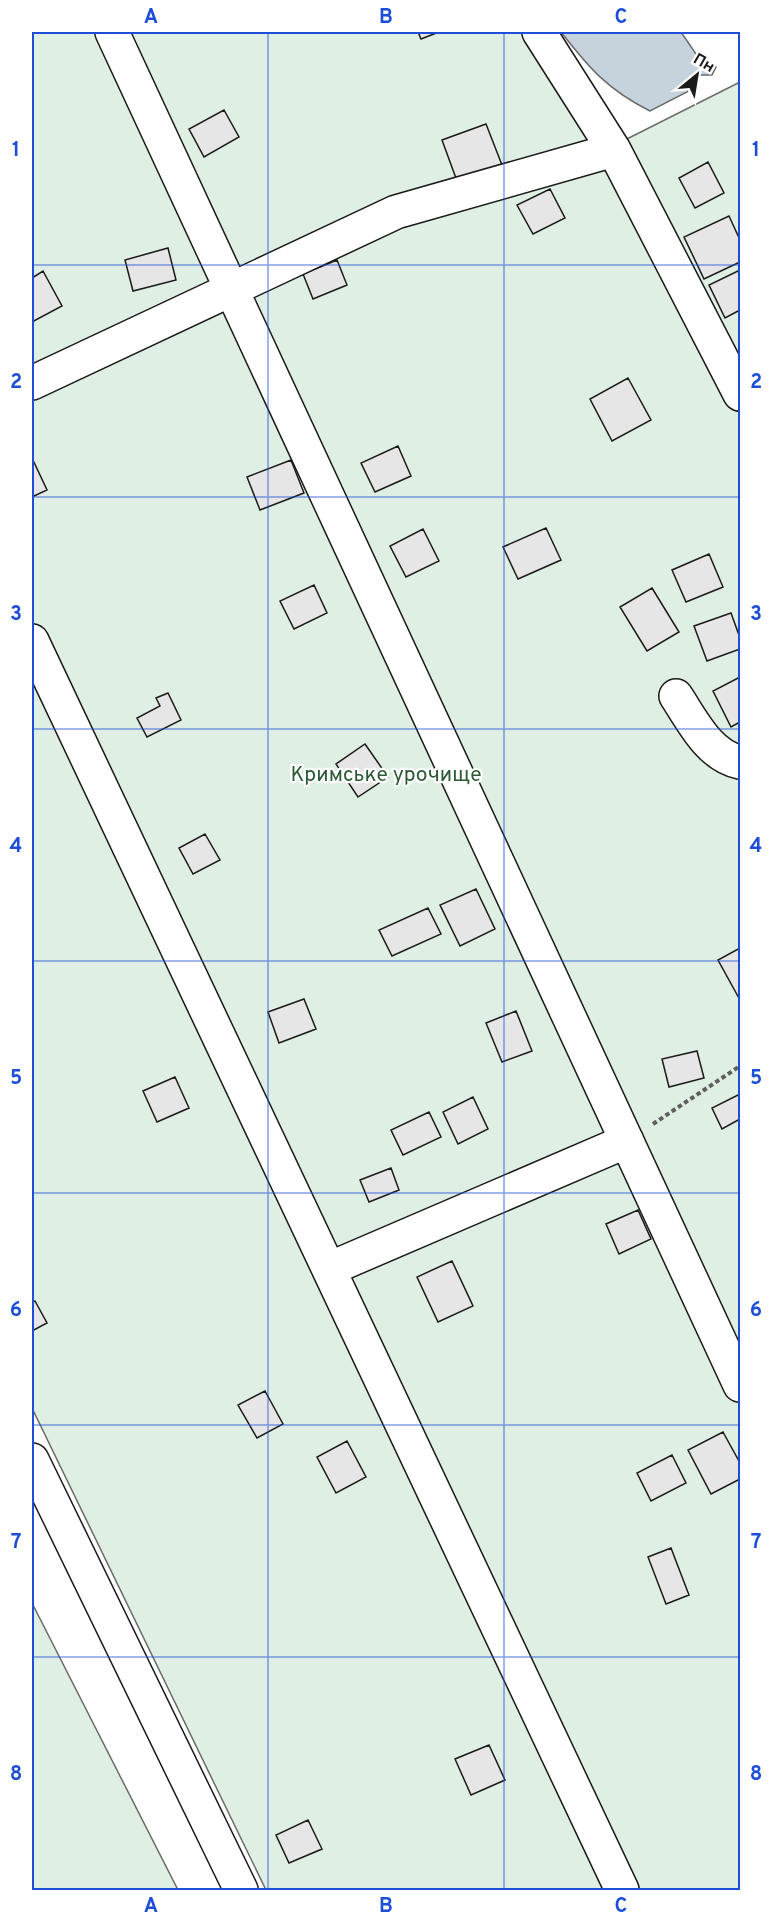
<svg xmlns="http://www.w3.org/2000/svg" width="772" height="1922" font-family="Overpass,sans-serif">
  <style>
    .green { fill: #e0efe3; stroke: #6a6a6a; stroke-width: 1.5 }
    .water { fill: #c6d2dc; stroke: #6a6a6a; stroke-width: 1.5 }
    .building { fill: #e6e6e6; stroke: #1a1a1a; stroke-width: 1.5 }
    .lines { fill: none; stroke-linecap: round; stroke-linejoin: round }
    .minor-casing { stroke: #1a1a1a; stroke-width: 36 }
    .path { stroke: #5f5f5f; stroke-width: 4; stroke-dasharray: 4.5 3; stroke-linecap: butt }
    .minor { stroke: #fff; stroke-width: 33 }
    .grid { fill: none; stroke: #1d4ed8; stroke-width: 1.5; stroke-opacity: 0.55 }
    .labels { text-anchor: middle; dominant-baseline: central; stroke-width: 4.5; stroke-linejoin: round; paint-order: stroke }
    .park-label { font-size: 21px; fill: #2b5a34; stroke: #fff }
    .neatline { fill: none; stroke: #1d4ed8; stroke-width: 2 }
    .grid-label { font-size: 20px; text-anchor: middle; font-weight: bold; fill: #1d4ed8 }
  </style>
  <rect width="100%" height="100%" fill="#fff"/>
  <path class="green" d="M32 32H541L621 142 740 82V1890H266L32 1408Z
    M32 1603 178 1890H32Z"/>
  <path class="water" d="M561 32H681L698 57 716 67 712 75H700L687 92 650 111C608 90 589 68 561 32Z"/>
  <path class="building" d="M418 32H439L421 39Z
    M224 110 239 137 204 157 189 129Z
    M486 124 502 165 457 181 442 140Z
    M708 162 724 193 695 208 679 178Z
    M550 189 565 218 533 234 517 205Z
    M729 216 740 240V262L704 279 684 237Z
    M168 248 176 280 133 291 125 260Z
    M337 260 347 285 313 299 303 274Z
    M740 270V310L725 318 709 285Z
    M43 271 62 306 32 322V278Z
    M628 378 651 420 612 441 590 399Z
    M398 446 411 476 375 492 361 463Z
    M32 458 47 490 32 497Z
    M291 460 304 493 260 510 247 477Z
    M546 528 561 560 518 579 503 547Z
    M423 529 439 561 406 577 390 546Z
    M709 554 723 587 686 602 672 570Z
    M314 585 327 613 294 629 280 601Z
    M652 588 679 632 647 651 620 607Z
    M731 613 740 638V649L707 661 694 626Z
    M740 677V722L731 727 713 691Z
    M168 693 181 720 147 737 137 718 160 706 156 698Z
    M365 744 388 777 358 797 336 764Z
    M205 834 220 860 193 874 179 848Z
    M476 889 495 929 460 946 440 905Z
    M428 908 441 934 392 956 379 930Z
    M740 948V1000L718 960Z
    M304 999 316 1029 279 1043 268 1012Z
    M516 1011 532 1051 502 1062 486 1023Z
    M697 1051 704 1078 669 1087 662 1059Z
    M175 1077 189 1108 157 1122 143 1091Z
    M740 1094V1119L722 1129 712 1108Z
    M473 1097 488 1129 458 1144 443 1112Z
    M429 1112 441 1137 403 1155 391 1130Z
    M391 1168 399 1190 369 1202 360 1180Z
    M638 1210 651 1239 619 1254 606 1224Z
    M452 1261 473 1306 438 1322 417 1277Z
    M35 1301 47 1323 32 1331V1303Z
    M265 1391 283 1424 257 1438 238 1405Z
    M723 1432 740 1463V1479L711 1494 688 1450Z
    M347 1441 366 1477 336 1493 317 1457Z
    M672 1455 686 1483 651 1501 637 1473Z
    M671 1548 689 1595 666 1604 648 1557Z
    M489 1745 505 1780 471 1795 455 1759Z
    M308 1820 322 1849 289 1863 276 1835Z"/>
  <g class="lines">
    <g class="minor-casing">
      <path id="minor" d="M112 32 740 1385
        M539 32 614 150
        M32 383 396 212 614 150 740 394
        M32 641 622 1890
        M676 696C692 720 709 756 740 762
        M329 1269 627 1141
        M32 1460 241 1890"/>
    </g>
    <path class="path" d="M653 1124 740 1066"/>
    <use href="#minor" class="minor"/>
  </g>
  <path class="grid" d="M268 32V1890M504 32V1890M32 265H740M32 497H740M32 729H740M32 961H740M32 1193H740M32 1425H740M32 1657H740"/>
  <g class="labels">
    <g class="park-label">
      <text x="386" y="775">Кримське урочище</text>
    </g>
  </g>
  <rect width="772" height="1922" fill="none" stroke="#ffffff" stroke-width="66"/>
  <g transform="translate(697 75) rotate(30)" stroke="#ffffff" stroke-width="4.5" paint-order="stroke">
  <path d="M0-4.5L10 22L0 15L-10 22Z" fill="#1a1a1a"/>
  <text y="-9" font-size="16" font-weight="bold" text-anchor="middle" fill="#1a1a1a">Пн</text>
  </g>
  <rect x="33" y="33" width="706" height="1856" class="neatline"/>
  <g class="grid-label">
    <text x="151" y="23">A</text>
    <text x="386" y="23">B</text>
    <text x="621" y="23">C</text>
    <text x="16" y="156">1</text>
    <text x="756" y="156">1</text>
    <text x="16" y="388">2</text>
    <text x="756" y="388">2</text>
    <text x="16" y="620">3</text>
    <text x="756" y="620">3</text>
    <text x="16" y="852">4</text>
    <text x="756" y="852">4</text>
    <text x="16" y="1084">5</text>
    <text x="756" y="1084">5</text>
    <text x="16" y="1316">6</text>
    <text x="756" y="1316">6</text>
    <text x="16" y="1548">7</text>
    <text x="756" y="1548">7</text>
    <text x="16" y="1780">8</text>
    <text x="756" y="1780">8</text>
    <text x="151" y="1912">A</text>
    <text x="386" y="1912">B</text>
    <text x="621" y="1912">C</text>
  </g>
</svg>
